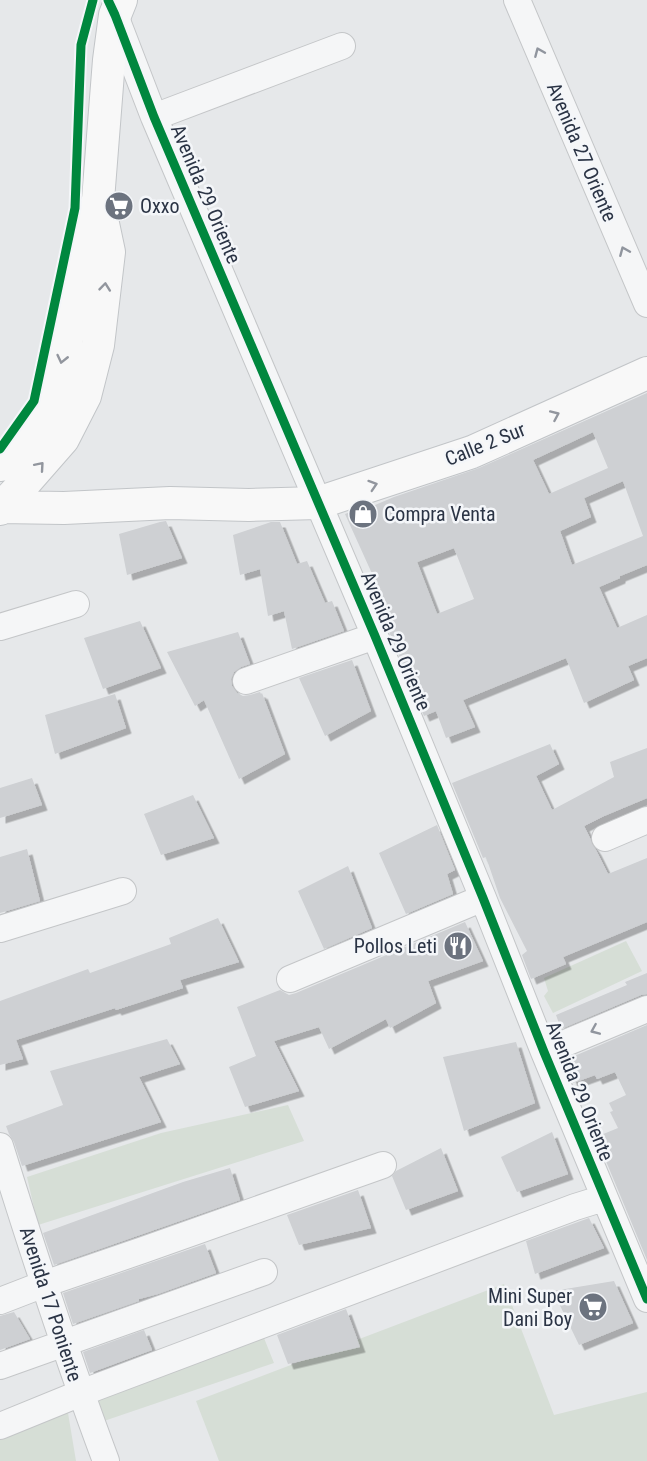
<svg xmlns="http://www.w3.org/2000/svg" width="647" height="1461" font-family="'Roboto Condensed',sans-serif">
  <style>
    .green { fill: #d6ded6 }
    .building { fill: #ced0d3; fill-rule: evenodd; filter: url(#shadow) }
    .lines { fill: none; stroke-linecap: round; stroke-linejoin: round }
    .minor-casing { stroke: #c4c6c8; stroke-width: 28 }
    .major-casing { stroke: #c2c5c8; stroke-width: 34 }
    .minor { stroke: #f5f6f7; stroke-width: 26 }
    .major { stroke: #f8f8f8; stroke-width: 32 }
    .cycleway-casing { stroke: #f4f6f9; stroke-width: 13 }
    .cycleway { stroke: #00873e; stroke-width: 9 }
    .oneway { stroke: #90959e }
    .oneway2 { stroke: #92969e }
    .labels { text-anchor: middle; dominant-baseline: central; stroke-width: 5; stroke-linejoin: round; paint-order: stroke }
    .street-label { font-size: 20px; fill: #2b3445; stroke: #f4f6f9 }
    .poi-label { font-size: 20px; fill: #2b3445; stroke: #f4f6f9; text-anchor: start }
  </style>
  <defs>
    <filter id="shadow"><feDropShadow dx="5.5" dy="5.5" stdDeviation="0" flood-color="#0004"/></filter>
  </defs>
  <rect width="100%" height="100%" fill="#e6e8ea"/>
  <path class="green" d="M626 941 642 971 553 1013 544 996 548 991 544 978Z
    M288 1105 304 1141 38 1225 27 1177 161 1133Z
    M504 1284 554 1415 647 1392V1461H219L196 1401Z
    M262 1333 274 1363 101 1422 92 1398Z
    M67 1407 76 1461H0V1433Z"/>
  <path class="building" d="M647 393V565L620 576V578L599 587 617 628 647 615V658L628 666 634 680 584 703 566 658 463 700 475 727 446 738 436 711 424 716 373 593 368 580 374 578 345 514 367 506 368 508 394 497 479 468ZM593 432 608 468 549 494 533 460ZM623 481 643 536 572 565 560 531 591 517 584 498ZM454 548 474 599 437 614 417 562Z
    M166 521 182 558 127 575 119 534 160 522Z
    M271 522H280L297 564 307 561 325 603 332 601 344 631 292 649 284 611 268 616 260 569 240 575 233 535Z
    M140 621 161 668 103 689 84 638Z
    M238 632 250 664 241 667 234 672 231 679 232 686 237 693 243 696 250 695 260 692 261 694 262 693 285 754 239 779 204 700 195 706 167 652Z
    M352 660 371 711 325 736 299 678Z
    M115 694 126 728 55 754 45 715Z
    M550 744 559 764 536 776 552 810 614 777 610 762 647 748V798L604 816 584 826 590 838 592 844 596 850 608 874 647 858V922L563 957 566 964 531 979 522 955 527 951 500 898 486 857 483 858 452 783Z
    M32 778 42 805 0 818V788Z
    M193 795 214 838 161 855 144 814Z
    M437 825 455 870 447 874 453 894 406 914 379 853Z
    M27 849 40 901 0 913V857Z
    M348 866 372 928 324 949 298 891Z
    M218 918 239 962 180 980 183 988 116 1010 115 1008 16 1040 23 1059 0 1065V1001L88 969 90 973 171 944 169 938Z
    M465 922 483 961 428 981 436 1003 390 1028 386 1019 329 1049 319 1027 274 1041 299 1091 245 1107 229 1067 256 1056 237 1007 280 990 289 995 296 993Z
    M647 973V994L641 995 561 1029 556 1015 627 985 625 982Z
    M647 1025V1260L596 1137 618 1128 610 1112 613 1111 609 1103 626 1095 615 1072 597 1079 595 1075 573 1083 564 1062 572 1059V1057Z
    M167 1039 180 1064 139 1077 161 1122 22 1166 14 1142 9 1134 6 1126 63 1105 50 1071Z
    M516 1042 535 1103 464 1131 443 1057Z
    M552 1132 568 1174 517 1192 501 1157Z
    M441 1148 458 1191 406 1210 392 1176 396 1171Z
    M230 1168 240 1200 54 1265 43 1233 183 1182Z
    M358 1190 371 1228 299 1245 287 1215Z
    M589 1218 604 1248 535 1274 526 1241Z
    M205 1244 216 1273 158 1294 139 1299V1301L73 1324 63 1293Z
    M614 1281 633 1323 579 1345 553 1291Z
    M346 1309 360 1347 288 1364 277 1335Z
    M14 1312 30 1339 0 1350V1316Z
    M144 1330 152 1350 90 1373 83 1352Z"/>
  <g class="lines">
    <g class="minor-casing">
      <path id="minor" d="M517 0 647 304
        M114 13 154 117 375 636 483 898 544 1052 647 1299
        M154 117 342 46
        M0 627 76 604
        M246 681 375 636
        M605 838 647 820
        M0 929 123 891
        M290 979 483 898
        M544 1052 647 1009
        M0 1146C33 1252 67 1357 106 1461
        M0 1301 44 1284 143 1250 383 1165
        M0 1366 264 1272
        M0 1426 81 1393 575 1207 604 1198"/>
    </g>
    <g class="major-casing">
      <path id="major" d="M0 465 35 424 55 386 66 342 80 244 98 200
        M0 507 64 508 170 503 249 505 318 503 472 452 647 373
        M0 509 21 487 63 439 85 396 98 345 109 252 98 200 109 60 115 15 121 0"/>
    </g>
    <use href="#minor" class="minor"/>
    <use href="#major" class="major"/>
    <g class="cycleway-casing">
      <path id="cycleway" d="M108 0 115 15 154 117 375 636 483 898 544 1052 647 1299
        M0 449 34 401 75 208 81 45 93 0"/>
    </g>
    <use href="#cycleway" class="cycleway"/>
  </g>
  <defs><path id="oneway-chevron" d="M-2-3.5L2.5 0L-2 3.5" fill="none" stroke-width="1.6" stroke-linecap="round" stroke-linejoin="round" transform="scale(1.5)"/></defs>
  <g class="oneway">
    <use href="#oneway-chevron" transform="translate(539 52) rotate(-113)"/>
    <use href="#oneway-chevron" transform="translate(624 251) rotate(-113)"/>
    <use href="#oneway-chevron" transform="translate(595 1030) rotate(157)"/>
  </g>
  <g class="oneway2">
    <use href="#oneway-chevron" transform="translate(105 287) rotate(-84)"/>
    <use href="#oneway-chevron" transform="translate(62 359) rotate(103)"/>
    <use href="#oneway-chevron" transform="translate(555 415) rotate(-24)"/>
    <use href="#oneway-chevron" transform="translate(40 466) rotate(-49)"/>
    <use href="#oneway-chevron" transform="translate(373 485) rotate(-18)"/>
  </g>
  <defs>
    <g id="supermarket-disc" transform="scale(1.5)"><circle r="9.5" fill="#6c737f" stroke="#f4f6f9"/><path d="M-6-5.5h2.5l.6 2H6L4.5 2H-2.5L-4.4-4H-6ZM-1.5 3.2a1.3 1.3 0 1 0 .1 0ZM3 3.2a1.3 1.3 0 1 0 .1 0Z" fill="#fff"/></g>
    <g id="shop-disc" transform="scale(1.5)"><circle r="9.5" fill="#6c737f" stroke="#f4f6f9"/><path d="M-5-2.5h2.3a2.7 3.5 0 0 1 5.4 0H5L5.5 6h-11ZM-1.5-2.5h3a1.5 2.3 0 0 0-3 0Z" fill="#fff"/></g>
    <g id="restaurant-disc" transform="scale(1.5)"><circle r="9.5" fill="#6c737f" stroke="#f4f6f9"/><path d="M-5-6h1v4h1v-4h1v4h1v-4h1v5L-1.5 .5V6h-2V.5L-5-1ZM5-6V6H3V1.5H1.5Q1.5-4 5-6Z" fill="#fff"/></g>
  </defs>
  <g fill-rule="evenodd">
    <use href="#supermarket-disc" x="119" y="206"/>
    <use href="#shop-disc" x="363" y="514"/>
    <use href="#restaurant-disc" x="458" y="946"/>
    <use href="#supermarket-disc" x="593" y="1307"/>
  </g>
  <g class="labels">
    <g class="street-label">
      <text transform="translate(582 152) rotate(67)">Avenida 27 Oriente</text>
      <text transform="translate(206 194) rotate(67)">Avenida 29 Oriente</text>
      <text transform="translate(485 444) rotate(-22)">Calle 2 Sur</text>
      <text transform="translate(396 641) rotate(67)">Avenida 29 Oriente</text>
      <text transform="translate(580 1091) rotate(68)">Avenida 29 Oriente</text>
      <text transform="translate(51 1304) rotate(72)">Avenida 17 Poniente</text>
    </g>
    <g class="poi-label">
      <text x="140" y="206">Oxxo</text>
      <text x="384" y="514">Compra Venta</text>
      <text x="437" y="946" text-anchor="end">Pollos Leti</text>
      <text x="572" y="1296" text-anchor="end">Mini Super<tspan x="572" dy="23">Dani Boy</tspan></text>
    </g>
  </g>
</svg>
